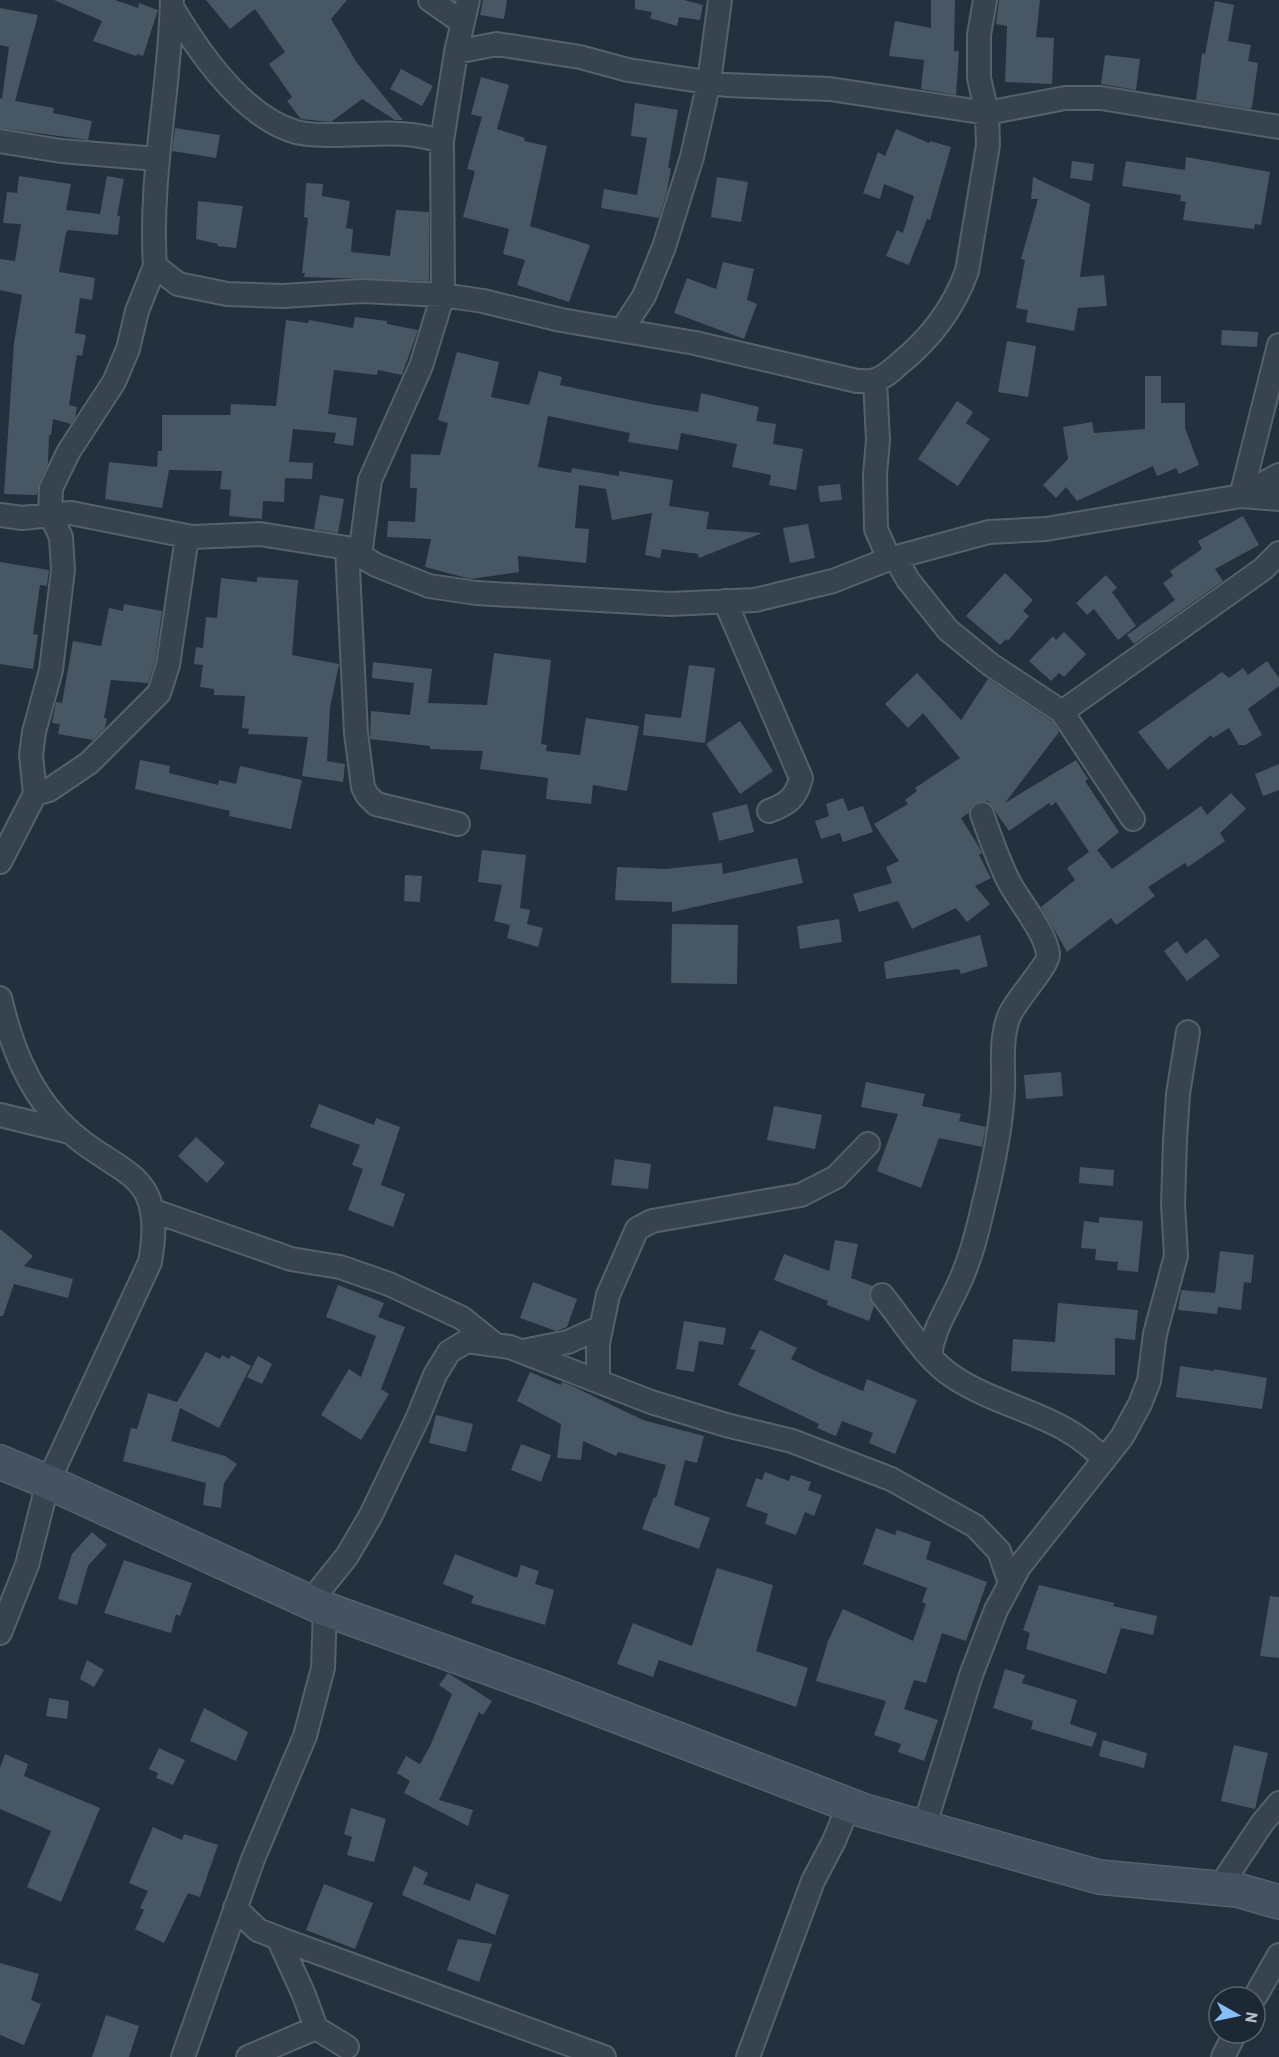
<svg xmlns="http://www.w3.org/2000/svg" width="1279" height="2057" font-family="Barlow,sans-serif">
  <style>
    .building { fill: #475764 }
    .lines { fill: none; stroke-linecap: round; stroke-linejoin: round }
    .street-casing { stroke: #55616c; stroke-width: 26 }
    .secondary-casing { stroke: #55616c; stroke-width: 36 }
    .street { stroke: #37434e; stroke-width: 22 }
    .secondary { stroke: #455261; stroke-width: 33 }
  </style>
  <rect width="100%" height="100%" fill="#23313e"/>
  <path class="building" d="M54 0H115L138 8 139 3 158 10 143 56 137 54 136 56 93 41 102 21Z
    M206 0H347L331 19 357 63 403 120H395L362 99 331 122 301 119 287 101 292 97 269 64 285 52 255 9 230 29Z
    M483 0H507L504 19 480 15Z
    M635 0H684L703 5 700 20 679 17 677 26 650 18 652 12 635 9Z
    M931 0H955L954 51H959L956 95 921 89 924 60 889 56 895 21 931 28Z
    M999 0H1040L1036 37 1054 38 1052 84 1005 82 1007 26 996 24Z
    M1215 1 1234 5 1228 41 1251 45 1248 61 1258 63 1252 107 1250 109 1196 100 1202 53 1205 54Z
    M0 8 38 15 15 101 54 108 53 113 92 121 88 140 0 128V98L2 99 9 47 0 45Z
    M1105 55 1140 59 1136 90 1101 84Z
    M401 69 433 86 422 106 390 89Z
    M481 77 509 85 497 129 525 138 524 141 547 146 530 226 590 245 569 302 517 285 525 260 503 254 509 229 463 217 475 171 467 169 482 117 471 114Z
    M635 103 678 110 668 168H671L667 192 659 218 601 208 604 189 637 195 647 138 631 136Z
    M175 128 220 135 216 158 172 151Z
    M896 129 929 143 930 141 951 147 930 220 927 219 909 265 886 256 897 230 903 233 914 196 884 184 880 199 863 193 878 152 885 156Z
    M1186 157 1270 172 1261 225 1255 224 1254 229 1183 220 1186 202 1180 201 1181 195 1122 186 1126 161 1185 170Z
    M1072 161 1094 164 1092 181 1070 178Z
    M19 176 71 184 66 210 100 214 107 176 124 179 117 216H120L118 235 68 230 66 233 59 272 95 278 92 300 80 298 75 333 86 335 82 356 77 355 69 405 77 407 75 418 71 424 53 419 51 435H49L48 464 39 483 37 495 4 494 14 343 22 295 0 290V259L15 261 21 224 3 223 7 192 17 193Z
    M717 177 748 182 741 222 711 217Z
    M1033 177 1090 204 1080 277 1104 275 1107 306 1078 308 1074 331 1026 322 1028 310 1016 308 1025 260 1021 259 1038 199H1031Z
    M306 183 323 184 322 196 350 201 346 228 353 229 351 252 390 256 396 210 429 212V281L304 277 305 273H302L308 218 304 217Z
    M198 201 243 206 236 248 217 246 218 244 196 239Z
    M723 262 754 269 747 300 757 304 744 339 674 313 687 278 716 289Z
    M355 317 387 321V324L418 330 402 375 378 370 377 375 334 370 328 414 357 418 353 446 334 443 336 433 293 429 289 462 313 463 312 479 285 478 284 502 263 501 262 519 229 516 231 490 220 489 222 471 169 470 162 508 105 499 109 462 157 467 158 451H162V415H230L231 404 276 406 286 320 308 323 309 320 353 328Z
    M1222 330 1258 332 1257 347 1221 345Z
    M1007 341 1036 346 1028 397 998 392Z
    M457 352 499 362 491 397 529 405 539 371 562 377 560 385 650 404 698 412 701 393 759 407 756 421 776 424 773 444 803 449 796 490 769 485 771 475 732 467 737 444 681 433 678 450 628 442 630 433 548 416 538 467 571 473 572 468 619 476V471L673 480 669 506 709 512 706 529 762 533 699 558 698 554 662 549 660 558 645 555 652 513 612 520 606 489 579 485 575 528 589 529 586 563 518 556 519 572 471 579 425 567 431 539 387 537 388 521 415 522 417 488H410L411 454 440 455 448 423 438 420Z
    M1145 376H1161V403H1185V428L1199 465 1179 474 1176 468 1157 476 1153 466 1077 501 1066 487 1056 498 1043 485 1068 459 1063 427 1092 422 1094 433 1145 429Z
    M957 401 973 412 966 423 990 439 958 486 918 459Z
    M840 484 842 500 820 502 818 486Z
    M320 495 344 499 338 533 314 529Z
    M1243 516 1259 545 1215 569 1223 581 1134 644 1127 635 1175 600 1163 583 1173 576 1170 571 1202 549 1198 541Z
    M808 524 815 558 790 563 783 528Z
    M0 562 49 570 47 586 40 585 33 634 38 635 33 669 0 664Z
    M1005 573 1033 600 1023 611 1029 616 1008 641 1006 639 1000 645 966 616Z
    M1106 575 1117 588 1112 592 1136 626 1118 640 1094 609 1087 615 1076 603Z
    M257 577 298 580 292 655 339 664 330 708 327 761 345 764 343 782 302 776 308 737 248 734 249 729 242 728 245 696 214 695V689L200 687 203 665 194 664 196 647 203 648 206 617 217 618 221 578 257 582Z
    M124 604 162 611 155 662 148 683 111 680 104 718H107L105 728 93 740 58 734 60 724 52 723 56 702 62 703 73 641 101 646 109 608 123 611Z
    M1064 632 1086 654 1064 677 1059 673 1051 681 1029 661 1053 636 1056 640Z
    M494 653 551 660 541 744 547 745 546 751 580 755 586 718 639 726 627 791 593 785 591 804 546 799 548 778 480 769 483 751 430 749V746L370 739 371 711 410 715 414 683 372 678 373 662 432 669 428 703 487 705Z
    M1267 661 1279 678V686L1248 709 1262 735 1245 745H1239L1229 728 1213 738 1211 735 1168 770 1138 732 1222 672 1229 678 1243 668 1248 675Z
    M689 665 715 668 705 743 643 735 645 714 681 718Z
    M917 673 961 720 988 679 1053 722 1059 732 1005 803 1076 760 1088 779 1085 781 1119 832 1097 850 1112 869 1201 806 1207 815 1231 793 1246 809 1220 833 1225 841 1188 867 1185 863 1148 887 1155 896 1116 925 1111 918 1067 952 1041 907 1075 880 1067 868 1089 852 1056 802 1051 806 1049 803 1009 831 988 801 977 802 971 806 969 813 961 818 979 847 982 853 979 855 991 878 975 886 990 904 967 922 956 908 912 929 898 901 859 912 853 894 892 883 886 867 899 861 874 824 908 804 905 800 917 791 915 788 960 758 923 713 908 728 885 704Z
    M740 721 773 771 740 794 706 744Z
    M140 760 170 766 169 773 218 785 219 780 236 784 240 766 302 780 291 829 229 816 230 811 135 789Z
    M1279 764V790L1263 796 1255 774Z
    M843 798 848 811 863 806 873 832 843 842 840 833 821 839 815 821 829 816 826 804Z
    M747 804 754 832 719 841 712 813Z
    M482 850 526 855 520 908 530 910 527 924 543 928 538 947 507 938 510 925 494 921 502 885 478 882Z
    M797 858 803 883 672 912V902L615 900 617 867 665 869 722 863 723 874Z
    M405 875 422 876 420 902 404 901Z
    M839 919 842 942 800 949 797 926Z
    M672 924 738 925 737 984 671 983Z
    M980 935 988 966 961 974 959 969 886 979 884 962Z
    M1206 938 1220 956 1187 981 1164 951 1177 941 1186 954Z
    M1061 1072 1063 1096 1026 1099 1024 1075Z
    M866 1082 925 1094 922 1106 961 1114 959 1121 986 1127 982 1147 939 1138 921 1188 877 1171 898 1114 861 1107Z
    M319 1104 374 1125 376 1118 400 1127 381 1185 405 1194 393 1227 348 1210 363 1169 352 1165 360 1145 310 1127Z
    M774 1106 822 1115 815 1149 767 1140Z
    M196 1137 225 1163 207 1183 178 1156Z
    M615 1159 651 1164 648 1189 611 1185Z
    M1080 1167 1114 1170 1113 1186 1079 1183Z
    M1099 1217 1143 1221 1138 1272 1117 1270 1118 1262 1095 1260 1096 1249 1081 1248 1084 1221 1099 1223Z
    M0 1229 33 1256 24 1266 73 1279 68 1298 14 1284 3 1316H0Z
    M835 1240 858 1244 851 1278 873 1286 869 1296 874 1306 869 1321 827 1305 828 1301 774 1280 784 1254 829 1271Z
    M1220 1251 1254 1255 1251 1283 1244 1282 1241 1310 1218 1307 1217 1314 1178 1310 1181 1290 1215 1293Z
    M533 1282 577 1299 567 1327 556 1331 520 1318Z
    M338 1285 384 1303 378 1317 405 1327 381 1389 389 1394 361 1440 321 1415 349 1369 361 1377 376 1336 326 1317Z
    M1058 1303 1138 1310 1135 1340 1115 1338V1375L1011 1371 1013 1339 1055 1342Z
    M684 1321 726 1328 723 1345 699 1341 694 1372 676 1369Z
    M760 1330 797 1348 791 1359 822 1374 863 1391 867 1379 917 1400 895 1454 869 1443 873 1433 842 1421 836 1436 817 1428 819 1424 738 1385 756 1350 750 1349Z
    M206 1352 220 1359 222 1355 229 1359 231 1355 251 1366 219 1428 180 1408 171 1441 225 1456 237 1464 224 1483 221 1508 203 1505 206 1483 123 1461 131 1428 137 1429 148 1393 177 1402Z
    M258 1356 272 1364 262 1384 247 1377Z
    M1180 1366 1214 1371V1369L1267 1378 1262 1409 1176 1397Z
    M530 1372 561 1385 562 1382 568 1384 643 1420 704 1436 697 1463 685 1460 674 1505 710 1518 699 1549 642 1529 654 1497 656 1498 666 1465 618 1452 616 1456 583 1441 581 1460 557 1458 561 1424 517 1401Z
    M436 1415 473 1424 466 1452 429 1443Z
    M521 1444 551 1455 541 1482 511 1470Z
    M765 1472 789 1481 791 1475 811 1482 808 1490 822 1495 814 1516 805 1512 796 1535 765 1524 768 1514 746 1506 756 1478 762 1480Z
    M876 1528 895 1535 897 1530 931 1542 926 1559 987 1582 966 1641 942 1633 926 1683 914 1680 904 1709 938 1720 924 1761 898 1752 901 1744 874 1735 886 1701 816 1681 828 1641 843 1609 913 1641 926 1604 922 1602 927 1588 863 1564Z
    M92 1532 107 1545 88 1566 77 1605 58 1599 72 1554Z
    M455 1554 517 1578 521 1565 539 1571 535 1584 554 1590 545 1625 471 1603 474 1596 443 1584Z
    M124 1560 192 1583 180 1616 176 1614 171 1633 104 1613Z
    M717 1568 773 1585 756 1651 808 1668 796 1707 659 1660 653 1677 617 1664 633 1623 692 1646Z
    M1039 1585 1114 1603 1113 1606 1157 1616 1153 1635 1121 1628 1106 1674 1026 1649 1030 1633 1023 1630Z
    M1270 1596 1279 1597V1658L1260 1656Z
    M87 1660 104 1670 94 1687 80 1679Z
    M1005 1669 1025 1675 1022 1683 1077 1700 1070 1724 1097 1733 1092 1747 1031 1729 1033 1721 993 1708Z
    M448 1673 492 1701 483 1715 479 1712 439 1800 473 1810 468 1826 404 1793 410 1781 397 1773 406 1756 420 1764 431 1744 452 1694 439 1685Z
    M49 1698 69 1701 67 1719 46 1716Z
    M204 1708 248 1732 236 1761 190 1741Z
    M1103 1740 1147 1753 1144 1768 1099 1756Z
    M1234 1745 1268 1753 1255 1809 1221 1801Z
    M159 1748 185 1760 173 1785 156 1778 158 1773 149 1769Z
    M5 1754 28 1764 24 1776 100 1808 61 1902 27 1887 51 1831 0 1809V1768Z
    M351 1808 386 1819 374 1862 347 1855 352 1837 344 1834Z
    M153 1827 182 1840 184 1834 218 1845 200 1897 188 1893 164 1943 135 1929 144 1910 140 1908 148 1891 129 1883Z
    M414 1866 428 1873 423 1884 470 1901 476 1883 509 1895 495 1935 402 1895Z
    M324 1884 373 1903 355 1949 306 1930Z
    M458 1939 492 1944 479 1982 447 1970Z
    M0 1963 39 1974 31 2000 41 2004 24 2045 0 2035Z
    M106 2015 139 2026 129 2057H92Z"/>
  <g class="lines">
    <g class="street-casing">
      <path id="street" d="M172 0C170 89 149 177 155 266L178 284 227 294 283 296 362 291 443 295 483 301 561 320 695 343 857 381C862 381 870 382 875 380 884 378 892 370 899 364 930 339 953 310 967 271L988 145 987 113 979 78V35L985 0
        M430 0 463 23
        M172 7C198 51 243 117 296 132 307 135 322 135 333 135 374 135 401 129 442 141
        M456 52 497 44 580 57 628 70 726 85 830 89 987 113 1065 98H1101L1279 127
        M0 141 61 151 157 159
        M622 330 644 296 664 247 692 157 709 82 720 0
        M875 380 878 440 875 475 876 529 889 559
        M1241 496 1279 345
        M1241 496 1279 475
        M0 515 22 518 71 513 192 537 260 534 347 548 376 565 429 586 476 593 670 604 755 600 833 581 889 559 989 532 1046 529 1241 496 1279 499
        M347 548 356 733 363 787 367 795 376 804 458 824
        M360 556 370 480 421 366 443 295 442 141 456 52 468 0
        M895 557 908 580 948 630 991 665 1062 712 1133 819
        M725 601 801 778C796 798 788 804 769 811
        M1062 712 1263 569 1279 553
        M35 794 49 790 89 763 159 693 168 665 187 537
        M0 862 35 794 31 755 34 732 51 670 63 570 61 537 50 514 51 488 69 451 114 382 128 349 137 311 155 266
        M0 998C11 1044 26 1085 58 1120 113 1179 168 1162 150 1262L48 1482 27 1565 0 1633
        M0 1115 70 1132
        M154 1211 291 1259 340 1267 389 1284 462 1318 493 1343
        M882 1295C905 1323 925 1359 955 1378 1005 1410 1065 1415 1104 1460
        M523 1351 568 1342 601 1327
        M930 1356C933 1330 945 1313 956 1290 970 1262 977 1233 984 1203 993 1167 1001 1129 1003 1091 1004 1067 1000 1043 1008 1019 1013 1002 1049 966 1048 954 1046 933 1019 901 1009 882 998 860 990 837 982 814
        M598 1380V1343L608 1295 637 1229 652 1221 801 1195 836 1177 868 1144
        M310 1602 347 1556 371 1515 418 1417 435 1375 449 1352 467 1341 510 1347 651 1402 726 1425 792 1441 891 1479 975 1526 999 1551 1010 1583
        M924 1828 971 1675 996 1610 1019 1567 1122 1437 1140 1404 1149 1381 1155 1334 1176 1256 1173 1204 1175 1141 1178 1094 1188 1032
        M1219 1888 1263 1822 1279 1803
        M235 1908 258 1930 286 1941 604 2057
        M278 1938 304 1995 316 2028 347 2047
        M1255 1997 1279 1955
        M183 2057 253 1859 305 1736 323 1668 325 1609
        M248 2057 316 2028
        M748 2057 813 1881 834 1841 849 1805
        M1223 2057 1235 2033"/>
    </g>
    <g class="secondary-casing">
      <path id="secondary" d="M0 1462 48 1482 325 1609 544 1688 865 1811 1099 1877 1237 1890 1279 1902"/>
    </g>
    <use href="#street" class="street"/>
    <use href="#secondary" class="secondary"/>
  </g>
  <g transform="translate(1237 2015) rotate(99)"><circle r="28" fill="#1c2833" stroke="#58646f" stroke-width="1.5"/>
  <path d="M0-4.5L10 22L0 15L-10 22Z" fill="#87befa"/>
  <text y="-9" font-size="16" font-weight="bold" text-anchor="middle" fill="#b3bec9">N</text>
  </g>
</svg>
